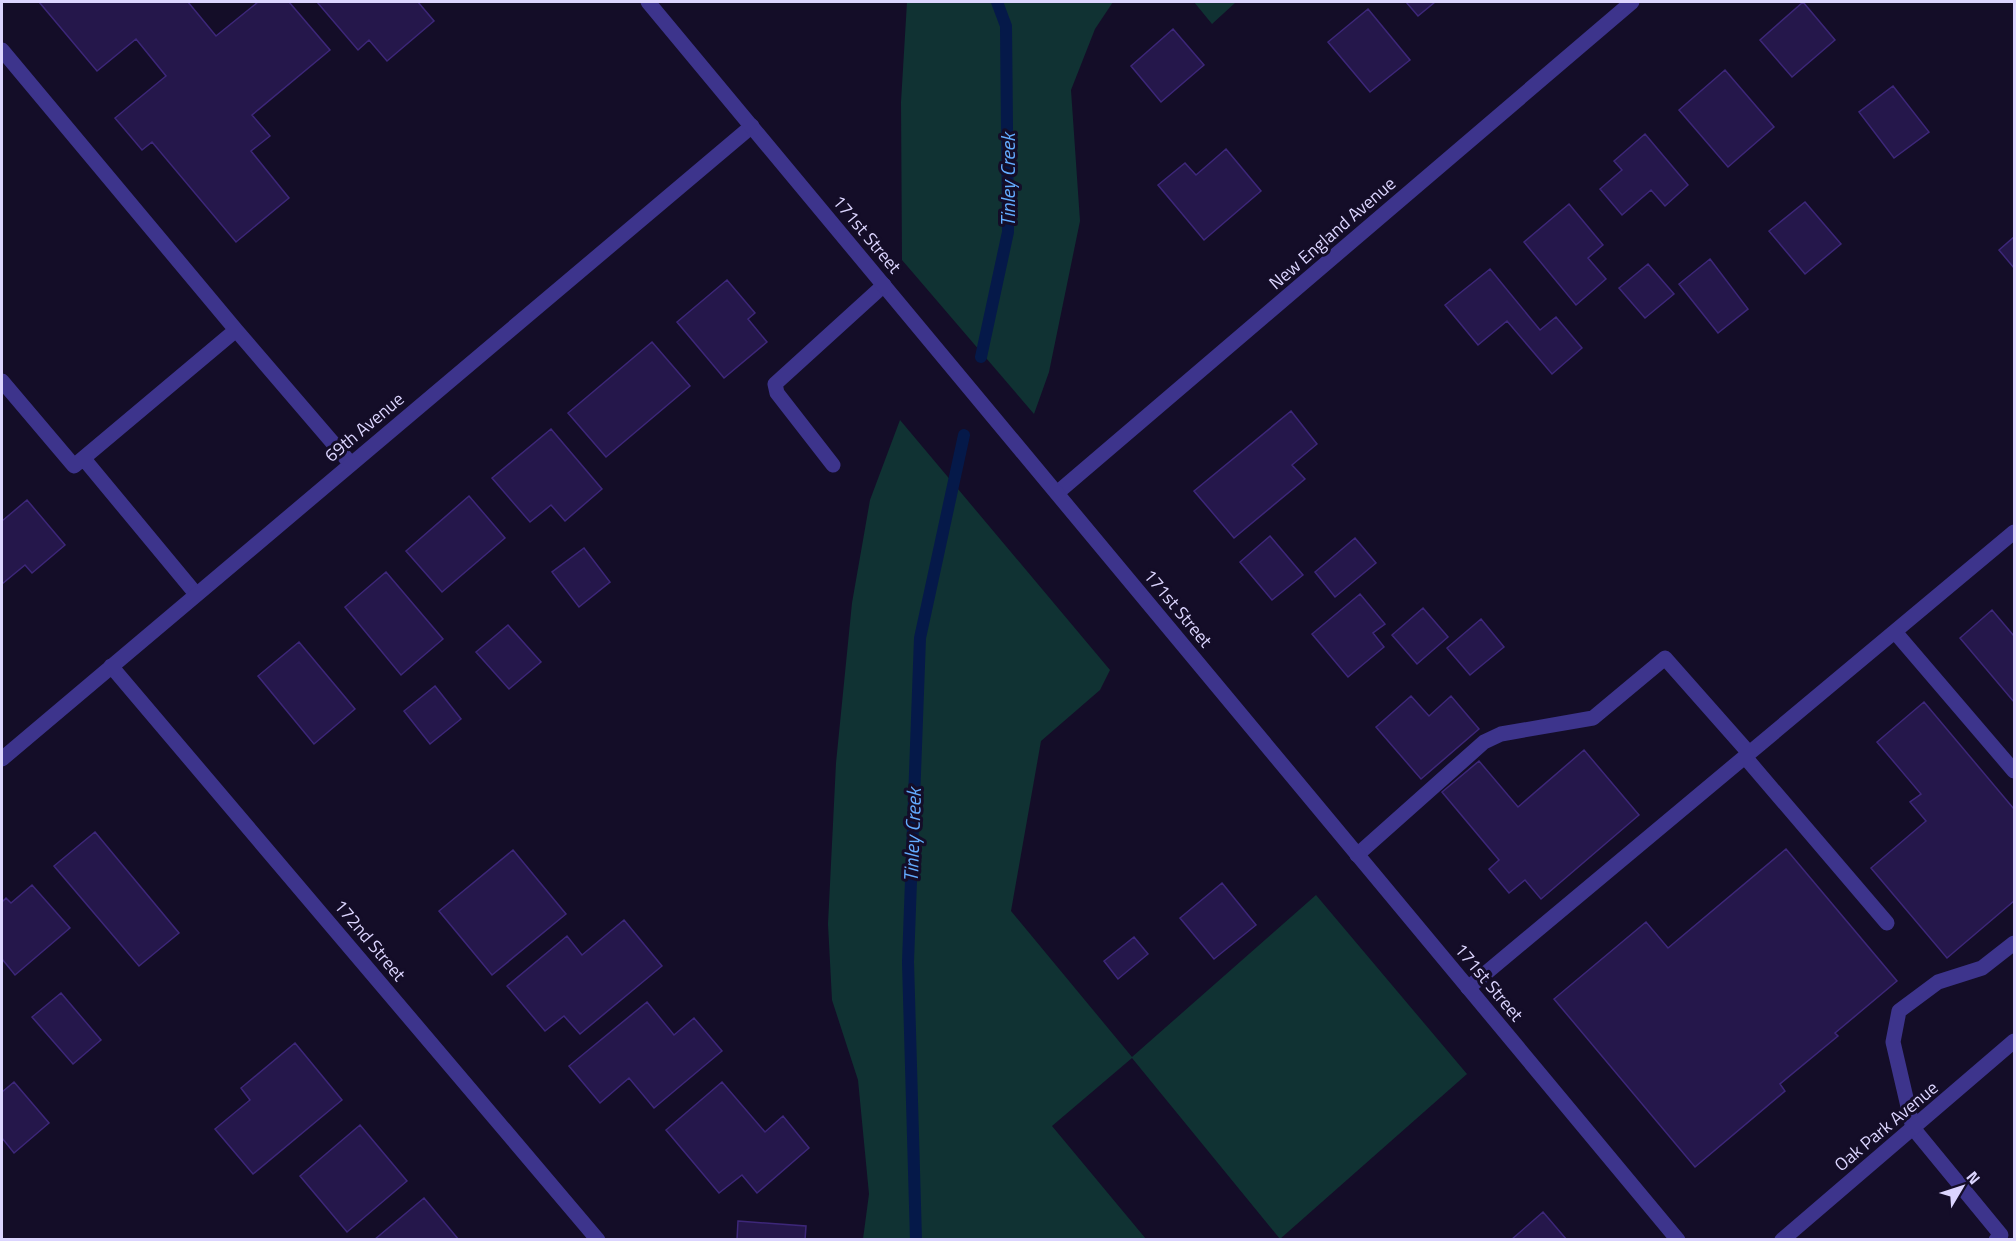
<svg xmlns="http://www.w3.org/2000/svg" width="2016" height="1241" font-family="'Titillium Web',sans-serif">
  <style>
    .green { fill: #103233 }
    .lines { fill: none; stroke-linecap: round; stroke-linejoin: round }
    .stream { stroke: #051949; stroke-width: 12 }
    .building { fill: #25174b; stroke: #3d2779; stroke-width: 1.5 }
    .service { stroke: #3d348c; stroke-width: 15 }
    .minor { stroke: #3d348c; stroke-width: 15 }
    .tertiary { stroke: #3d348c; stroke-width: 15 }
    .labels { text-anchor: middle; dominant-baseline: central; stroke-width: 6; stroke-linejoin: round; paint-order: stroke }
    .street-label { font-size: 18px; fill: #dcd5ff; stroke: #140d28 }
    .water-label { font-size: 20px; font-style: italic; fill: #63acff; stroke: #140d28 }
  </style>
  <rect width="100%" height="100%" fill="#140d28"/>
  <path class="green" d="M907 2H1113L1095 29 1071 90 1080 221 1049 372 1034 414 902 260 901 102Z
    M1194 2H1236L1212 24Z
    M900 420 1110 670 1100 690 1041 741 1011 911 1132 1057 1316 895 1467 1074 1280 1239 1132 1058 1052 1126 1146 1239H863L869 1194 858 1080 832 1000 828 924 836 763 852 603 870 500Z"/>
  <g class="lines">
    <path class="stream" d="M981 357 1008 232 1006 26 997 2
      M916 1240 908 962 920 638 964 435"/>
  </g>
  <path class="building" d="M39 2H188L216 36 258 2H289L330 50 252 115 270 136 251 151 289 198 236 242 152 142 142 150 115 118 166 76 136 39 97 71Z
    M317 2H418L434 21 387 61 369 40 358 50Z
    M1406 2H1435L1418 16Z
    M1803 2 1835 40 1792 77 1760 40Z
    M1368 9 1410 60 1370 92 1328 42Z
    M1173 29 1204 65 1161 102 1131 66Z
    M1725 70 1774 127 1728 167 1679 110Z
    M1893 86 1929 132 1894 158 1859 112Z
    M1645 134 1688 185 1665 206 1651 190 1622 215 1600 189 1622 170 1614 161Z
    M1226 149 1261 191 1204 240 1158 185 1185 163 1196 175Z
    M1805 202 1841 244 1805 274 1769 231Z
    M1569 204 1603 245 1588 258 1606 279 1576 305 1524 242Z
    M2014 237V268L1999 250Z
    M1710 259 1748 309 1718 333 1679 284Z
    M1648 264 1674 294 1645 318 1619 288Z
    M1490 269 1540 330 1556 317 1582 348 1552 374 1507 321 1478 345 1445 305Z
    M727 280 755 313 748 319 767 342 724 378 677 322Z
    M652 342 690 386 606 457 568 413Z
    M1291 411 1317 444 1292 465 1305 479 1234 538 1194 491Z
    M551 429 602 489 565 521 551 505 530 522 492 478Z
    M469 496 505 538 442 592 406 551Z
    M27 500 65 545 32 573 25 565 2 584V521Z
    M1270 536 1303 575 1272 600 1240 562Z
    M1355 538 1376 563 1335 597 1315 572Z
    M584 548 610 582 579 607 552 572Z
    M386 572 443 639 401 675 345 607Z
    M1360 594 1385 624 1373 633 1384 647 1348 677 1312 634Z
    M1423 608 1448 637 1417 664 1392 635Z
    M1992 610 2014 636V702L1960 638Z
    M1481 619 1504 647 1470 675 1447 648Z
    M508 625 541 662 509 689 476 652Z
    M299 642 355 709 314 744 258 676Z
    M435 686 461 719 430 744 404 711Z
    M1411 696 1429 716 1451 696 1479 729 1421 779 1376 727Z
    M1924 702 2014 809V901L1947 958 1871 868 1926 821 1910 802 1921 794 1877 742Z
    M1584 750 1639 815 1541 899 1525 880 1509 893 1489 869 1499 860 1442 792 1479 761 1518 807Z
    M95 832 179 933 139 966 54 866Z
    M1786 849 1897 981 1835 1033 1838 1036 1780 1084 1785 1091 1695 1167 1554 999 1646 922 1668 948Z
    M513 850 566 914 492 975 439 911Z
    M1222 883 1256 925 1214 959 1180 918Z
    M32 885 70 928 15 975 2 959V902L6 898 11 903Z
    M624 920 662 966 580 1034 564 1016 545 1031 507 986 567 936 582 955Z
    M1134 937 1148 954 1118 979 1104 961Z
    M61 993 101 1040 73 1064 32 1017Z
    M647 1002 674 1035 694 1018 722 1051 654 1108 629 1078 600 1103 569 1066Z
    M295 1043 342 1100 253 1174 215 1129 250 1100 241 1088Z
    M14 1082 49 1123 14 1153 2 1138V1092Z
    M722 1082 765 1132 783 1116 809 1148 757 1193 742 1175 719 1193 666 1130Z
    M360 1125 407 1181 347 1232 300 1176Z
    M424 1198 459 1240H374Z
    M1543 1212 1567 1240H1511Z
    M738 1221 806 1226 805 1240H737Z"/>
  <g class="lines">
    <path class="service" d="M2 50 236 330 351 464
      M2 381 74 466 236 330
      M84 459 196 594
      M833 465 777 393 775 384 884 285
      M1895 632 2014 771
      M1745 757 1887 923
      M1357 855 1484 742 1501 734 1593 718 1665 658 1749 753
      M1468 988 2014 532
      M1996 1240 2001 1235 1913 1128 1893 1042 1899 1011 1938 982 1982 968 2014 943"/>
    <path class="minor" d="M1057 493 1632 2
      M111 666 598 1240
      M2 759 752 126"/>
    <path class="tertiary" d="M648 2 1678 1240
      M1782 1240 2014 1041"/>
  </g>
  <g class="labels">
    <g class="street-label">
      <text transform="translate(1332 233) rotate(-41)">New England Avenue</text>
      <text transform="translate(867 234) rotate(50)">171st Street</text>
      <text transform="translate(364 427) rotate(-40)">69th Avenue</text>
      <text transform="translate(1178 608) rotate(50)">171st Street</text>
      <text transform="translate(370 940) rotate(50)">172nd Street</text>
      <text transform="translate(1489 982) rotate(50)">171st Street</text>
      <text transform="translate(1886 1126) rotate(-40)">Oak Park Avenue</text>
    </g>
    <g class="water-label">
      <text transform="translate(1007 180) rotate(-90)">Tinley Creek</text>
      <text transform="translate(912 835) rotate(-88)">Tinley Creek</text>
    </g>
  </g>
  <rect width="2016" height="1241" fill="none" stroke="#dcd5ff" stroke-width="6"/>
  <g transform="translate(1962 1187) rotate(51)" stroke="#140d28" stroke-width="4.5" paint-order="stroke">
  <path d="M0-4.5L10 22L0 15L-10 22Z" fill="#dcd5ff"/>
  <text y="-9" font-size="16" font-weight="bold" text-anchor="middle" fill="#dcd5ff">N</text>
  </g>
</svg>
